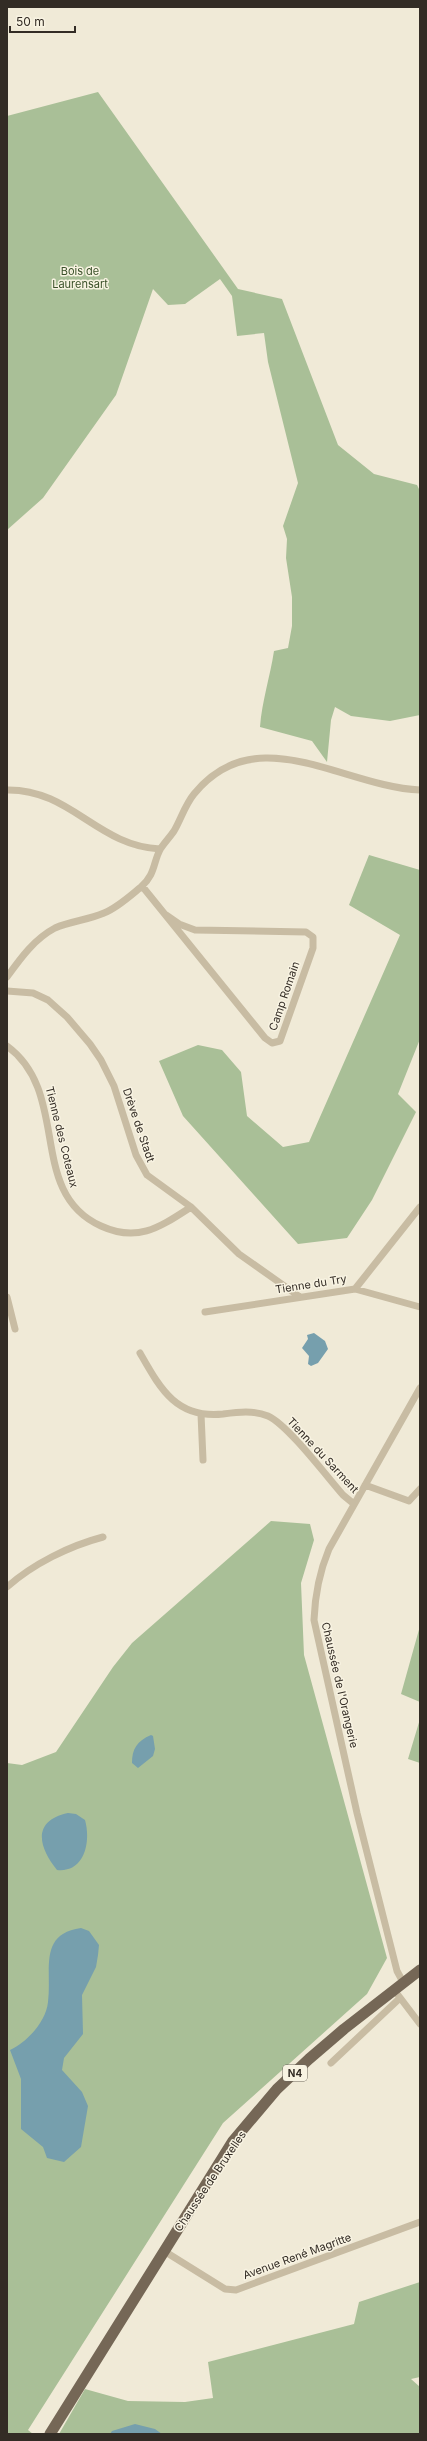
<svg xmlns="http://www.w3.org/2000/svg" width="427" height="2441" font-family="Inter,sans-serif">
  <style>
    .green { fill: #a9bf97 }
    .water { fill: #769fad }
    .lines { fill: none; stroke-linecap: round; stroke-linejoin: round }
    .street { stroke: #c8bca3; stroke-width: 7 }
    .primary { stroke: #756756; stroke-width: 11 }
    .labels { text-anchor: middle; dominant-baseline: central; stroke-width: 3; stroke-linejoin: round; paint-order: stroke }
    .shield { fill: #f8f3e2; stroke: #6e685e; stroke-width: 1 }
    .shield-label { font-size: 10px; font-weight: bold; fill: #332c25 }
    .park-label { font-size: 11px; fill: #3a5129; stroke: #f8f3e2 }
    .street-label { font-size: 11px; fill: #332c25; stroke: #f8f3e2 }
  </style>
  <rect width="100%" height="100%" fill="#f0ead7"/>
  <path class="green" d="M98 92 238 289 282 299 338 445 374 474 417 485 420 491V715L390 721 351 716 335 707 331 720 327 762 312 741 260 727C262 701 270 677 274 651L288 648 292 626V597L286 558 287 539 283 526 298 483 268 362 264 333 237 336 232 296 220 279 185 304 168 305 153 289 116 395 43 498 7 530V116Z
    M369 855 420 870V1039L398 1094 416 1112 372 1200 347 1238 298 1244 183 1116 159 1061 198 1045 222 1050 241 1072 247 1116 283 1147 309 1142 400 935 349 905Z
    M271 1521 310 1524 314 1540 301 1583 304 1655 387 1958 367 1994 223 2123 28 2430 33 2434H7V1763L22 1765 56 1752 113 1667 132 1643Z
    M420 1626V1702L401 1694Z
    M420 1719V1763L408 1759Z
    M420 2282V2377L411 2379 420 2387V2434H59L85 2389 128 2401 185 2402 213 2398 208 2362 354 2324 359 2302Z"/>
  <path class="water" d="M314 1333 325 1341 328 1349 318 1363 311 1366 308 1364 309 1356 302 1348 308 1339 307 1335Z
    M151 1735 153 1736 155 1749 153 1756 138 1768 132 1763C132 1749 137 1741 151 1735Z
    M68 1813 76 1814 85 1820C91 1841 85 1873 57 1870 39 1848 31 1821 68 1813Z
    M81 1928 89 1931 99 1945 98 1955 96 1967 82 1995 83 2034 64 2058 62 2070 82 2092 88 2106 81 2147 64 2162 47 2158 43 2147 21 2129V2079L10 2050C27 2042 46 2022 48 2002 52 1970 38 1934 81 1928Z
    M135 2424 155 2429 162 2434H110L112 2431Z"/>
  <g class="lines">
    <path class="street" d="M7 790C71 789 97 846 160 849
      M142 886 265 1038 272 1043 280 1041 313 948V937L306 932 195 930 179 924 166 915
      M7 977C20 959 34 939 55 928 71 921 88 920 104 913 117 908 130 896 141 887 156 874 153 861 161 848 165 842 170 837 174 831 181 819 185 805 194 794 256 717 344 787 420 790
      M7 991 33 993 48 1000 67 1017 90 1044 101 1060 114 1086 136 1155 147 1175 191 1207 239 1254 300 1297
      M7 1046C72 1094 26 1192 101 1226 138 1243 160 1227 191 1207
      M355 1289 420 1207
      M7 1297 15 1329
      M205 1312 355 1289 420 1307
      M140 1353C160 1388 176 1419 223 1414 238 1412 254 1410 268 1416 288 1425 327 1477 343 1495L354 1504
      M201 1414 203 1460
      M365 1485 409 1501 420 1489
      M7 1587C33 1564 69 1546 103 1537
      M403 1982 397 1971 357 1813 314 1620C315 1594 319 1573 329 1549L420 1388
      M398 1995 420 2024
      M331 2063 400 1998
      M164 2251 225 2289 236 2290 420 2222"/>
    <path class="primary" d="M50 2434 233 2141 277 2089 309 2059 344 2029 420 1970"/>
  </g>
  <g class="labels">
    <rect class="shield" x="283" y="2065" width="24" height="16" rx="3"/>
    <g class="shield-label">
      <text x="295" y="2073">N4</text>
    </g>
    <g class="park-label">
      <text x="80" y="271">Bois de<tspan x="80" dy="13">Laurensart</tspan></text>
    </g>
    <g class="street-label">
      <text transform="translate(284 996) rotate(-71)">Camp Romain</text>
      <text transform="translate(139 1125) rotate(71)">Drève de Stadt</text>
      <text transform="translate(62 1137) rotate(76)">Tienne des Coteaux</text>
      <text transform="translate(311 1284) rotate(-9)">Tienne du Try</text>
      <text transform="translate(323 1455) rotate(47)">Tienne du Sarment</text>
      <text transform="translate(340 1685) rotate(77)">Chaussée de l'Orangerie</text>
      <text transform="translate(210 2181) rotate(-56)">Chaussée de Bruxelles</text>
      <text transform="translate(297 2256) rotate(-20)">Avenue René Magritte</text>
    </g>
  </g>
  <rect width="427" height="2441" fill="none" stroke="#332c25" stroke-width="16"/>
  <path d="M10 26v6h65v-6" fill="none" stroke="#332c25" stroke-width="2"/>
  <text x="16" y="26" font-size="12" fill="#332c25" stroke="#f8f3e2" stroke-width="3" paint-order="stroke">50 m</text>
</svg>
